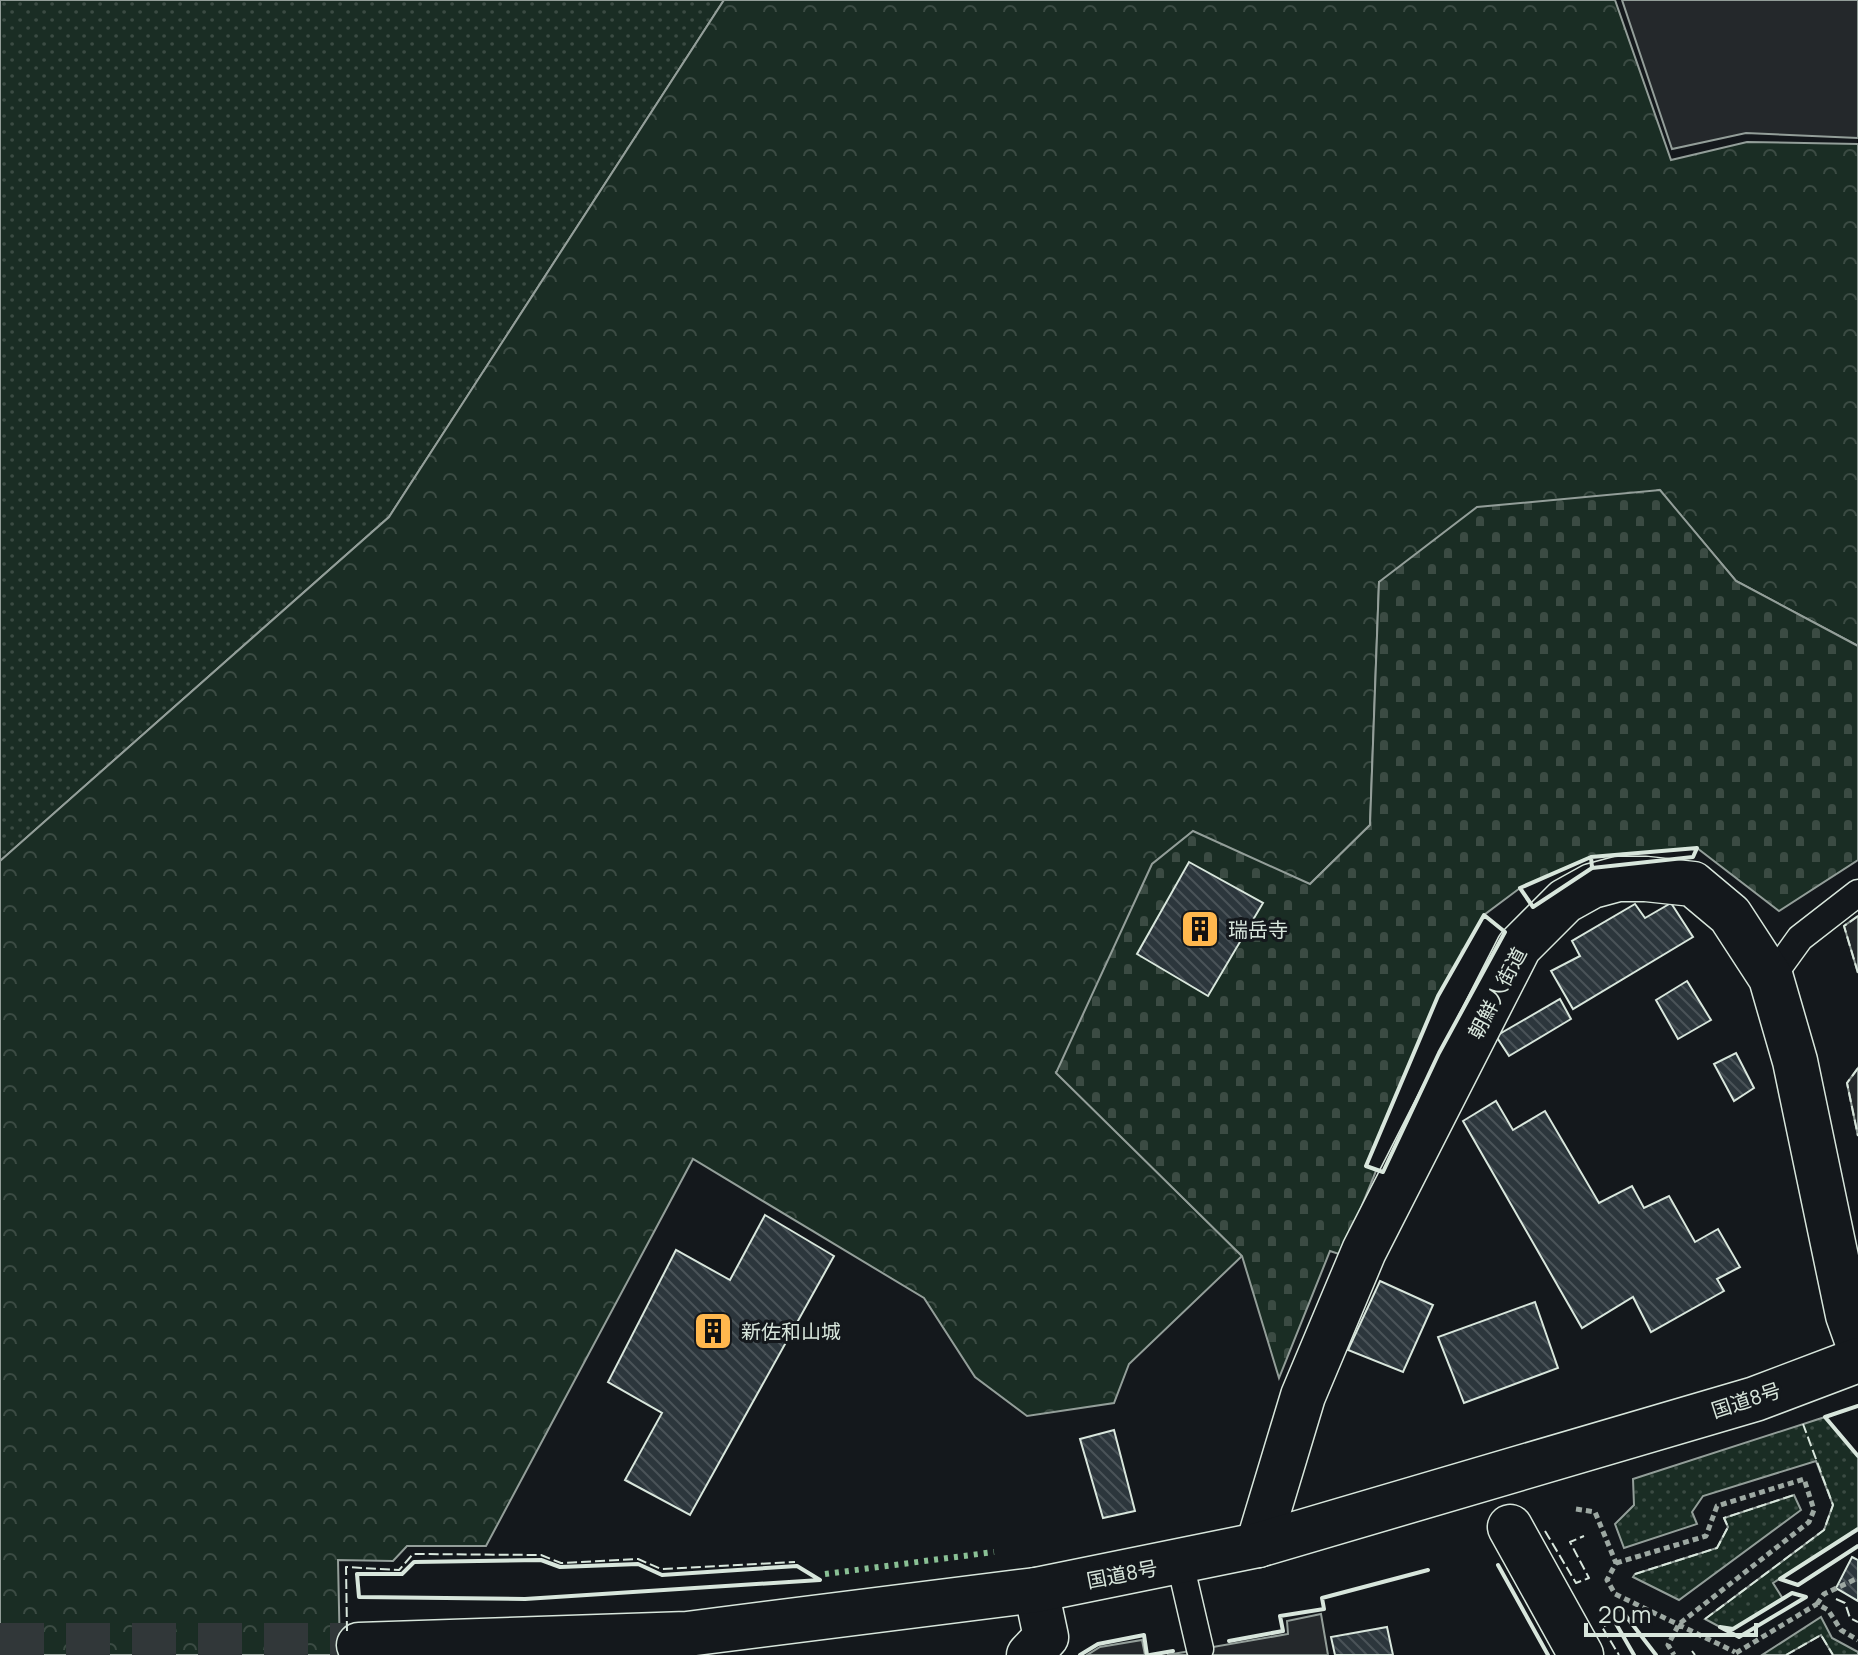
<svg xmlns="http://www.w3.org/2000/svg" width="1858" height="1655" font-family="Manrope,'Noto Sans JP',sans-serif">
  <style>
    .grass { fill: url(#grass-dots); stroke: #939e99; stroke-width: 2 }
    .forest { fill: url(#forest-crowns); stroke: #939e99; stroke-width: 2 }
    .cemetery { fill: url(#cemetery-stones); stroke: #939e99; stroke-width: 2 }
    .parking { fill: #24282b; stroke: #939e99; stroke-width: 2 }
    .building { fill: url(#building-back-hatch); stroke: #d8e6dc; stroke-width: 2 }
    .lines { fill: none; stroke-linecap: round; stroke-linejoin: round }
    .highway-tunnel { stroke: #313739; stroke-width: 44; stroke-dasharray: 44 22; stroke-linecap: butt }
    .lane-casing { stroke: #d8e6dc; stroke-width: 29 }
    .street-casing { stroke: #d8e6dc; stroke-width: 47 }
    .highway-casing { stroke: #d8e6dc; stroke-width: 47 }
    .path { stroke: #9da8a2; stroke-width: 5; stroke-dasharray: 6 4; stroke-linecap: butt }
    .lane { stroke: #14181c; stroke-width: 26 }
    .street { stroke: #14181c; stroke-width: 44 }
    .highway { stroke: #14181c; stroke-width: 44 }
    .hedge { stroke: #8ac095; stroke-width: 6; stroke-dasharray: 4 6; stroke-linecap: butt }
    .fence { stroke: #d8e6dc; stroke-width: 2; stroke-dasharray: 10 4; stroke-linecap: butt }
    .wall { stroke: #d8e6dc; stroke-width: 4 }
    .labels { text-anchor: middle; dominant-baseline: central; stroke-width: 6; stroke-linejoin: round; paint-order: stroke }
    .poi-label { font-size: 20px; fill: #d8e6dc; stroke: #14181c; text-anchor: start }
    .street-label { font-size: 20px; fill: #d8e6dc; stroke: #14181c }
  </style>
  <defs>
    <pattern id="grass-dots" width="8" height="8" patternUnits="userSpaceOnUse" patternTransform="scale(2)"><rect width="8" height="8" fill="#1a2d24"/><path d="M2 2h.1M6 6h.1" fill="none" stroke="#3b4b43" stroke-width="1.8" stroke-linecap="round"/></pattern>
    <pattern id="forest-crowns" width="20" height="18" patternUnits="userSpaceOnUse" patternTransform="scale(2)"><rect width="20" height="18" fill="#1a2d24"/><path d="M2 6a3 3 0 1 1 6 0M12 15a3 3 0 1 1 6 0" fill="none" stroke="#3b4b43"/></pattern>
    <pattern id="cemetery-stones" width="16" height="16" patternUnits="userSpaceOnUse" patternTransform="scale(2)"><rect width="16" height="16" fill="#1a2d24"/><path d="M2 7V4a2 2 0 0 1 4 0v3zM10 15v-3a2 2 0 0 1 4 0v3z" fill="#3b4b43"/></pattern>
    <pattern id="building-back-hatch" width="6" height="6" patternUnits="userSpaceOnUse" patternTransform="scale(2)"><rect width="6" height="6" fill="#2c363c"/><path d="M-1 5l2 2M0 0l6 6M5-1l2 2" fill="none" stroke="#4a5358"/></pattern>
  </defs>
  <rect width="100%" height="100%" fill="#14181c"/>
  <path class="grass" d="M0 0H724L389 517 0 861Z
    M1825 1417 1858 1456V1529L1773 1583 1783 1599 1733 1629 1720 1627 1705 1619 1824 1530 1833 1505 1816 1461 1703 1496 1692 1512 1697 1524 1624 1548 1615 1524 1634 1505 1633 1479Z
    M1794 1495 1801 1510 1679 1600 1633 1577 1635 1574 1717 1548 1728 1527 1724 1518Z
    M1821 1617 1832 1638 1858 1652V1655H1833L1821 1635 1786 1655H1762Z"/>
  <path class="forest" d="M724 0H1615L1671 160 1747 142 1858 144V646L1736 581 1659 490 1379 582 1370 825 1310 884 1056 1072 1242 1256 1129 1364 1114 1403 1027 1416 975 1377 924 1298 693 1159 486 1546H407L393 1561 338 1560 340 1655H0V861L389 517Z"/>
  <path class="cemetery" d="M1660 490 1736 581 1858 646V860L1779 911 1697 848 1591 857 1520 888 1484 915 1438 996 1366 1165 1376 1171 1342 1255 1330 1251 1279 1378 1242 1256 1056 1073 1152 864 1193 831 1310 884 1370 825 1379 582 1477 507Z"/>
  <path class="parking" d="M1622 0H1858V138L1746 133 1672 149Z
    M1858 916V973L1844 926Z
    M1858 1068V1136L1847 1083Z
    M1321 1614 1328 1655H1167L1288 1634 1287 1621Z
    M1142 1640 1145 1655H1087L1100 1647Z"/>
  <path class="building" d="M1189 862 1263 903 1208 996 1137 954Z
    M1671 903 1693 937 1573 1009 1551 971 1580 956 1572 941 1635 904 1645 918Z
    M1687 981 1711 1020 1678 1039 1656 1000Z
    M1560 999 1571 1019 1509 1056 1496 1036Z
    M1736 1053 1754 1088 1734 1101 1714 1064Z
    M1496 1101 1513 1130 1545 1111 1599 1203 1632 1186 1644 1208 1669 1196 1695 1242 1718 1229 1740 1267 1717 1279 1724 1291 1651 1332 1633 1297 1582 1328 1463 1121Z
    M765 1215 834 1256 690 1515 625 1480 662 1413 608 1382 676 1250 730 1280Z
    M1380 1281 1433 1305 1403 1372 1348 1350Z
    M1535 1302 1558 1368 1464 1403 1438 1337Z
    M1114 1430 1135 1511 1103 1518 1080 1439Z
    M1852 1557 1858 1560V1601L1836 1588Z
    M1387 1627 1393 1655H1335L1331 1637Z"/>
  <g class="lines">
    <path class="highway-tunnel" d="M0 1645H359"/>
    <g class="lane-casing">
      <path id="lane" d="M1771 978 1800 938 1858 893
        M1180 1563 1200 1649"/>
    </g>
    <g class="street-casing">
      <path id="street" d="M1510 1527 1581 1655
        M1258 1545 1303 1396 1364 1251 1519 947 1565 901 1592 886 1618 879H1646L1693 884 1730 915 1771 978 1795 1061 1848 1315 1858 1343
        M1029 1655 1046 1637 1036 1590"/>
    </g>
    <g class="highway-casing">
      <path id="highway" d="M359 1645 687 1634 1036 1590 1258 1545 1755 1399 1858 1360"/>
    </g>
    <path class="path" d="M1576 1509 1595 1512 1616 1563 1607 1580 1615 1594 1735 1652
      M1616 1563 1706 1536 1717 1506 1804 1479 1814 1510 1809 1522 1679 1624 1668 1645 1674 1655
      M1817 1604 1824 1594 1858 1578
      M1736 1653 1817 1604 1828 1610 1841 1630 1858 1640"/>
    <use href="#lane" class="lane"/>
    <use href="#street" class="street"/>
    <use href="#highway" class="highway"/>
    <path class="hedge" d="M825 1574 994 1552"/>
    <path class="fence" d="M1858 916 1844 926 1858 973
      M1858 1068 1847 1083 1858 1136
      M1545 1531 1576 1583 1589 1578 1570 1542 1584 1536
      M1635 1574 1717 1548 1728 1527 1724 1518 1794 1495
      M1836 1599 1845 1603 1850 1618 1858 1622
      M1705 1619 1824 1530 1833 1505 1803 1424
      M1613 1622 1602 1627 1619 1655
      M347 1631 346 1567 399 1570 413 1554 541 1555 561 1563 638 1559 661 1569 795 1562
      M1692 1651 1695 1655
      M1786 1655 1821 1635 1833 1655"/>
    <path class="wall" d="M1697 848 1693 857 1592 868 1591 857Z
      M1591 857 1592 868 1533 907 1520 888Z
      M1484 915 1505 932 1439 1053 1383 1172 1366 1166 1438 996Z
      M1858 1406 1825 1417 1858 1456
      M541 1560 560 1567 638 1564 662 1575 797 1566 820 1580 525 1599 359 1597 357 1574H402L414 1562Z
      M1498 1565 1548 1655
      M1780 1579 1858 1529
      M1780 1579 1798 1585 1858 1546
      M1792 1593 1806 1597 1739 1637 1720 1627 1733 1629Z
      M1229 1641 1283 1631 1280 1616 1324 1609 1322 1598 1428 1570
      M1080 1655 1098 1644 1144 1635 1147 1655
      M1150 1655 1173 1651
      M1634 1655 1611 1615 1619 1607 1656 1655"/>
  </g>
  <defs>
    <g id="building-square" transform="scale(2)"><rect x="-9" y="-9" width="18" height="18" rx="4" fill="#ffb74d" stroke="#14181c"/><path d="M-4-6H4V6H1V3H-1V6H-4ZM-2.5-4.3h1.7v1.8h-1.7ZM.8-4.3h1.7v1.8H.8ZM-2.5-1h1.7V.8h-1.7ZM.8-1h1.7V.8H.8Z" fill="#111"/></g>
  </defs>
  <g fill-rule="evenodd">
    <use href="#building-square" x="1200" y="929"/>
    <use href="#building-square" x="713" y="1331"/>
  </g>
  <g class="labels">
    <g class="poi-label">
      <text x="1228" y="929">瑞岳寺</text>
      <text x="741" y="1331">新佐和山城</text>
    </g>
    <g class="street-label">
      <text transform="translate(1497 993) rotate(-62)">朝鮮人街道</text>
      <text transform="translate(1746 1400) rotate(-18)">国道8号</text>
      <text transform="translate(1122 1574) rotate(-11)">国道8号</text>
    </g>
  </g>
  <path d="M1586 1623v12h170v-12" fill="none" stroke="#d8e6dc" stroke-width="4"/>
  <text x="1598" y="1623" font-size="24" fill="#d8e6dc" stroke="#14181c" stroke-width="6" paint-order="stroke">20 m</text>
</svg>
